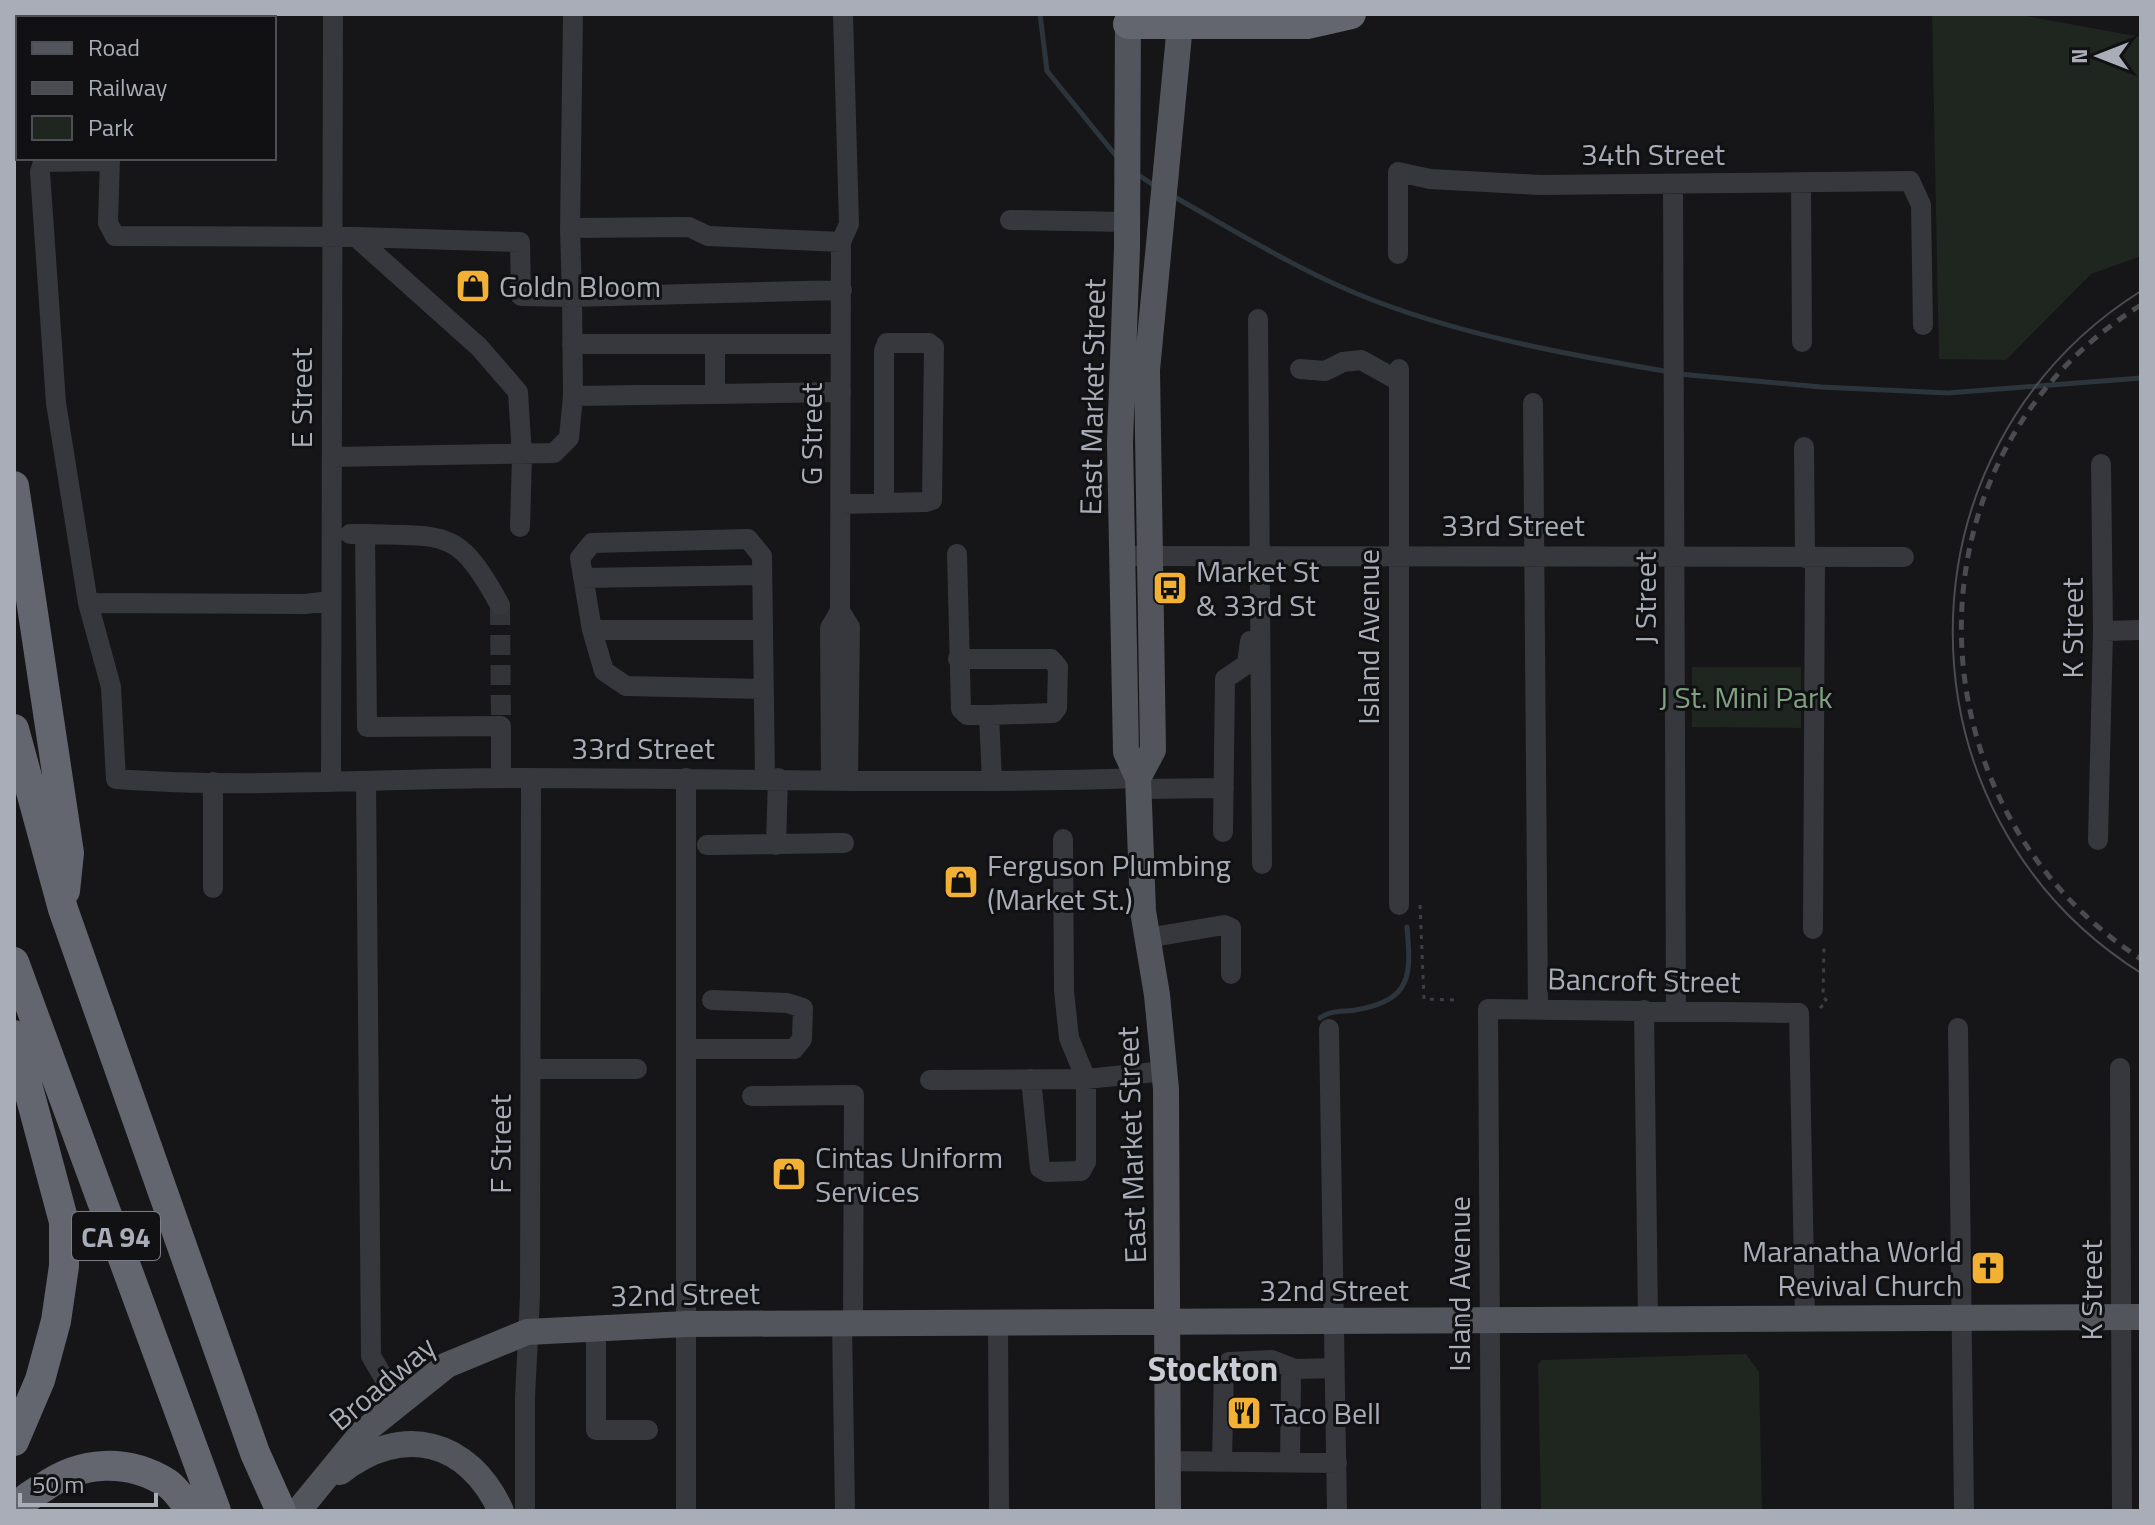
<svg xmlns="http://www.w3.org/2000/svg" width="2155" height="1525" font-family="'Titillium Web',sans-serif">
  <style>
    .green { fill: #1e261f }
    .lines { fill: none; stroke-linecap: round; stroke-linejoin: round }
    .stream { stroke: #2c353c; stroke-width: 5 }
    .minor-tunnel { stroke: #333438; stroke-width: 20; stroke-dasharray: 20 10; stroke-linecap: butt }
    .path { stroke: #3d3f44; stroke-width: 3; stroke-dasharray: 4 6; stroke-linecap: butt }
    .minor { stroke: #37383d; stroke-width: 20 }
    .major { stroke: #53555c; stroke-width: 26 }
    .highway { stroke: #63666e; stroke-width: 30 }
    .tram { stroke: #4a4c52; stroke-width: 2 }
    .rail { stroke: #4a4c52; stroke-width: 5; stroke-dasharray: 10 8; stroke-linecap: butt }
    .labels { text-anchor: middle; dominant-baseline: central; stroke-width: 6; stroke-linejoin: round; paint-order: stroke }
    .shield { fill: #111113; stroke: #7b7e86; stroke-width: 2 }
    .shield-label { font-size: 28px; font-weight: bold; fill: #a8adb8 }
    .street-label { font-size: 30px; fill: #a8adb8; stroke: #111113 }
    .poi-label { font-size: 30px; fill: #a8adb8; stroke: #111113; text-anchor: start }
    .park-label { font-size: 30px; fill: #7fa381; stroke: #111113 }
    .quarter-label { font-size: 34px; font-weight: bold; fill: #c9ccd4; stroke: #111113 }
  </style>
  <rect width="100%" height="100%" fill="#161618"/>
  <path class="green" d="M1932 14H2014L2141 37V256L2091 274 2006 360 1939 359Z
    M1692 667H1801V728L1692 727Z
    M1746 1354 1759 1372 1762 1511H1541L1538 1364 1542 1360Z"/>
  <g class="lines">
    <path class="stream" d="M1040 14 1047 71 1117 157
      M1137 174 1155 186
      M1171 195C1237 232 1304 274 1375 301 1470 337 1570 355 1670 372
      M1679 374 1821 387 1948 393 2141 378
      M1320 1018C1330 1010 1344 1012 1356 1010 1413 1000 1411 974 1407 927"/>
    <path class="minor-tunnel" d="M500 605 501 726"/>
    <path class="path" d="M1420 905 1424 999 1454 1000
      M1820 1008 1827 1001 1823 997 1824 943"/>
    <path class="minor" d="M115 18V14
      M110 158 108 223 115 236 356 237 479 347 518 392 522 456 520 527
      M110 161 43 162 40 172 56 403 88 603 305 604 330 601
      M1801 183 1802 342
      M1673 185 1676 1011
      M1010 220 1127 222
      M570 228 573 14
      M356 237 520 242 521 296 572 297 570 228 689 227 708 236 841 242 849 224 843 14
      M1398 254V172L1430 179 1540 185 1910 181 1921 205 1923 325
      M1258 319 1262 864
      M572 344H841
      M715 344V394
      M1300 369 1325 371 1343 362 1361 360 1399 381
      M573 396 572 297 842 290
      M1533 403 1538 1009
      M1804 447 1805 558
      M332 457 554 453 569 438 573 396 841 392
      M841 504 926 502 932 500 934 347 929 343H887L884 351V503
      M350 534H365L367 727 501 726V778
      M365 534C448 536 458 529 500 605
      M957 554 961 709 967 715H989
      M1121 556 1904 557
      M583 578 762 575
      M88 603 111 687 116 779C250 789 386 778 521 778 727 778 933 785 1138 778
      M840 611 850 627 848 779
      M592 630H763
      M2103 631 2141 630
      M958 659H1051L1058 667 1057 708 1053 713 989 715 992 781
      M763 689 626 686 604 671 592 630 580 558 592 543 748 539 762 556 765 778
      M686 778V1511
      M831 779 830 628 840 611 841 242
      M366 781 371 1356 399 1404
      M213 782V888
      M331 782 333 14
      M1139 789 1224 788
      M1223 832 1225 679 1247 664 1250 641
      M2098 840 2103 631 2101 464
      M707 845 844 843
      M776 845 778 778
      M1399 905V369
      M1813 929 1815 558
      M1147 938 1224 925 1231 928V974
      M1644 1010 1648 1320
      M1958 1028 1964 1511
      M1329 1029 1337 1511
      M686 1049H794L802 1039 803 1008 787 1003 712 1000
      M2120 1068 2122 1511
      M531 1069H637
      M1031 1079 1040 1168 1047 1172 1081 1171 1086 1162V1079L1069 1038 1064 991 1063 839
      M930 1080 1086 1079 1165 1071
      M752 1096 854 1095 853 1324
      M998 1323 999 1511
      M842 1324 845 1511
      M596 1328V1430H648
      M1168 1461 1337 1463
      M1222 1461 1224 1368 1229 1362 1272 1360 1295 1369
      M1290 1462 1291 1378 1295 1369 1334 1368
      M525 1511V1397L530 1297 531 778
      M1491 1511 1488 1009 1799 1013 1805 1320"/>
    <path class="major" d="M1128 14 1127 248 1120 443 1126 752 1138 778 1143 911 1157 995 1166 1089 1168 1511
      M1138 778 1153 750 1147 370 1181 14
      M340 1472C402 1423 469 1440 501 1511
      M298 1511 362 1433 447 1365 527 1332 686 1324 2141 1317"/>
    <path class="highway" d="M1128 24H1307L1351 14
      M14 486 69 853 65 891
      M14 729 63 909 255 1453 281 1511
      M14 962 216 1511
      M14 1035 64 1222V1266L56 1321 40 1380 14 1441
      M16 1511C22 1499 33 1494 44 1487 81 1461 127 1458 167 1483 176 1489 184 1502 192 1511"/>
    <path class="tram" d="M2141 291C1890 449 1890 815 2141 973"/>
    <path class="rail" d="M2141 305C1898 456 1905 805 2141 959"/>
  </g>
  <defs>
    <g id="shop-square" transform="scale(1.8)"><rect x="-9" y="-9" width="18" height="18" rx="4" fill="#f2b134" stroke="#111113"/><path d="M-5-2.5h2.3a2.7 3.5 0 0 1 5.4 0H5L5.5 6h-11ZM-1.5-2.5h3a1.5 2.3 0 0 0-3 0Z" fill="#111"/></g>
    <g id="bus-square" transform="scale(1.8)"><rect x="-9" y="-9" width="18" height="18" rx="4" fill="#f2b134" stroke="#111113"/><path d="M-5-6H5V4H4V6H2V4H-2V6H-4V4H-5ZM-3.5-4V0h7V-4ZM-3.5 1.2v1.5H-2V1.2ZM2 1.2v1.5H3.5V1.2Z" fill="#111"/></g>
    <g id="church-square" transform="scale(1.8)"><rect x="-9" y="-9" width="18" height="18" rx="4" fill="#f2b134" stroke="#111113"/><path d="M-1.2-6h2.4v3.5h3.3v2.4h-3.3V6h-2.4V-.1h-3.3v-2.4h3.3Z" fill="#111"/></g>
    <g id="restaurant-square" transform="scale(1.8)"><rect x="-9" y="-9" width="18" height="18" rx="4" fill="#f2b134" stroke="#111113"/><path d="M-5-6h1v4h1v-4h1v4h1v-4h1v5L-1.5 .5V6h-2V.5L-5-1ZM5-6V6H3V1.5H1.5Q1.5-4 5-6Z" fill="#111"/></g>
  </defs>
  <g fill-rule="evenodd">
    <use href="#shop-square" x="473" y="286"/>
    <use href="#bus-square" x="1170" y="588"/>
    <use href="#shop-square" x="961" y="882"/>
    <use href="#shop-square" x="789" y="1174"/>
    <use href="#church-square" x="1988" y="1268"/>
    <use href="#restaurant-square" x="1244" y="1413"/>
  </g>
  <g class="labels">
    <rect class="shield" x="72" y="1212" width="88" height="48" rx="6"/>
    <g class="shield-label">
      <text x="116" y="1236">CA 94</text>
    </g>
    <g class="street-label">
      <text x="1653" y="154">34th Street</text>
      <text transform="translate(1092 397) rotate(-89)">East Market Street</text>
      <text transform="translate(301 398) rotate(-90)">E Street</text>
      <text transform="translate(811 434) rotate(-90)">G Street</text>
      <text x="1513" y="525">33rd Street</text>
      <text transform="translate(1645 598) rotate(-90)">J Street</text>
      <text transform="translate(2072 628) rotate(-90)">K Street</text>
      <text transform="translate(1368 637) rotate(-90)">Island Avenue</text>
      <text x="643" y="748">33rd Street</text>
      <text transform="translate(1644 980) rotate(1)">Bancroft Street</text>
      <text transform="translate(500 1144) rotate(-90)">F Street</text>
      <text transform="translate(1131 1145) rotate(-92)">East Market Street</text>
      <text transform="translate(1459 1284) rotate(-90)">Island Avenue</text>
      <text x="1334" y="1290">32nd Street</text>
      <text transform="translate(2091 1290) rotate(-90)">K Street</text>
      <text transform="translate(685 1294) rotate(-1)">32nd Street</text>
      <text transform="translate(382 1383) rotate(-40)">Broadway</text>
    </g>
    <g class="poi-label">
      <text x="499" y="286">Goldn Bloom</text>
      <text x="1196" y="571">Market St<tspan x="1196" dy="34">&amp; 33rd St</tspan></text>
      <text x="987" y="865">Ferguson Plumbing<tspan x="987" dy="34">(Market St.)</tspan></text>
      <text x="815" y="1157">Cintas Uniform<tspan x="815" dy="34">Services</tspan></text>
      <text x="1962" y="1251" text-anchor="end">Maranatha World<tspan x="1962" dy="34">Revival Church</tspan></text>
      <text x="1270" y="1413">Taco Bell</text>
    </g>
    <g class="park-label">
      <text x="1746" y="697">J St. Mini Park</text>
    </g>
    <g class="quarter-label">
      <text x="1213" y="1368">Stockton</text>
    </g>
  </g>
  <rect width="2155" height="1525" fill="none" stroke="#a8adb8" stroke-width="32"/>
  <rect x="16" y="16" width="260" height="144" fill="#111113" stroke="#4d4f55" stroke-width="2"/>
  <rect x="32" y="42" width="40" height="12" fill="#53555c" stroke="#4d4f55" stroke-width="2"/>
  <text x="88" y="56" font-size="24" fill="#a8adb8">Road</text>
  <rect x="32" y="82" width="40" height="12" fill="#4a4c52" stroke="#4d4f55" stroke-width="2"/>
  <text x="88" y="96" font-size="24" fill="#a8adb8">Railway</text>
  <rect x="32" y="116" width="40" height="24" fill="#1e261f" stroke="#4d4f55" stroke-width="2"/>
  <text x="88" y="136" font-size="24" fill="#a8adb8">Park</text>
  <g transform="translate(2099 56) rotate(270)" stroke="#111113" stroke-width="6" paint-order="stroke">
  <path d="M0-6L14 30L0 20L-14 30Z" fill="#a8adb8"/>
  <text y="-12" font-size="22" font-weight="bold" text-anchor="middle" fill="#a8adb8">N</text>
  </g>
  <path d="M20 1493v12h136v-12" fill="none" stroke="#a8adb8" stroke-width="4"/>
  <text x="32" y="1493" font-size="24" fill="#a8adb8" stroke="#111113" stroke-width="6" paint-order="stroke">50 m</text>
</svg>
